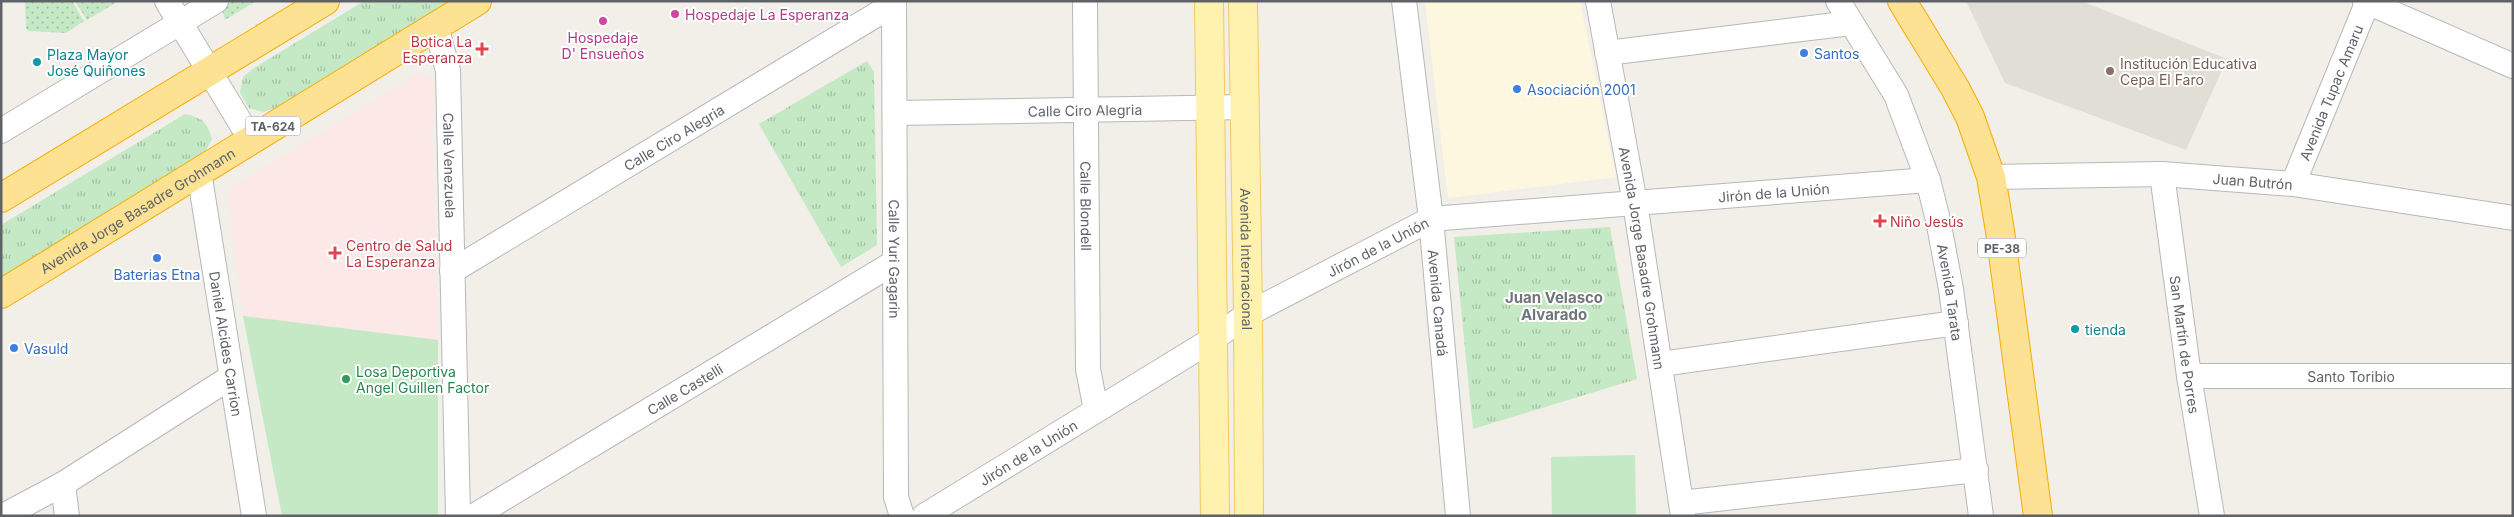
<svg xmlns="http://www.w3.org/2000/svg" width="2514" height="517" font-family="Inter,sans-serif">
  <style>
    .commercial { fill: #fef7e0 }
    .education { fill: #e1ded6 }
    .medical { fill: #fce8e6 }
    .grass { fill: url(#grass-dots) }
    .park { fill: url(#park-tufts) }
    .garden { fill: #c5e8c5 }
    .lines { fill: none; stroke-linecap: round; stroke-linejoin: round }
    .minor-casing { stroke: #b5b8bc; stroke-width: 26 }
    .major-casing { stroke: #f2c960; stroke-width: 30 }
    .highway-casing { stroke: #f9ab00; stroke-width: 30 }
    .minor { stroke: #fff; stroke-width: 24 }
    .major { stroke: #fff2af; stroke-width: 28 }
    .highway { stroke: #fde293; stroke-width: 28 }
    .hotel-dot { fill: #d1479c; stroke: #fff; stroke-width: 2 }
    .health-dot { fill: #e0444e; stroke: #fff; stroke-width: 2 }
    .shop-dot { fill: #3f7fe0; stroke: #fff; stroke-width: 2 }
    .culture-dot { fill: #0f9aa8; stroke: #fff; stroke-width: 2 }
    .education-dot { fill: #8d6e63; stroke: #fff; stroke-width: 2 }
    .leisure-dot { fill: #2e9e5b; stroke: #fff; stroke-width: 2 }
    .labels { text-anchor: middle; dominant-baseline: central; stroke-width: 4; stroke-linejoin: round; paint-order: stroke }
    .shield { fill: #fff; stroke: #8f9295; stroke-width: 1 }
    .shield-label { font-size: 12px; font-weight: bold; fill: #5f6368 }
    .hotel-label { font-size: 14px; fill: #b23c85; stroke: #fff; text-anchor: start }
    .health-label { font-size: 14px; fill: #be3a42; stroke: #fff; text-anchor: start }
    .shop-label { font-size: 14px; fill: #366cbe; stroke: #fff; text-anchor: start }
    .culture-label { font-size: 14px; fill: #0d838f; stroke: #fff; text-anchor: start }
    .education-label { font-size: 14px; fill: #785e54; stroke: #fff; text-anchor: start }
    .street-label { font-size: 14px; fill: #5f6368; stroke: #fff }
    .leisure-label { font-size: 14px; fill: #27864d; stroke: #fff; text-anchor: start }
    .neighbourhood-label { font-size: 15px; font-weight: bold; fill: #70757a; stroke: #fff }
  </style>
  <defs>
    <pattern id="grass-dots" width="8" height="8" patternUnits="userSpaceOnUse" patternTransform="scale(1.25)"><rect width="8" height="8" fill="#c5e8c5"/><path d="M2 2h.1M6 6h.1" fill="none" stroke="#a3c0a4" stroke-width="1.8" stroke-linecap="round"/></pattern>
    <pattern id="park-tufts" width="24" height="20" patternUnits="userSpaceOnUse" patternTransform="scale(1.25)"><rect width="24" height="20" fill="#c5e8c5"/><path d="M3 7l-1-3M5 7V3M7 7l1-3M15 17l-1-3M17 17v-4M19 17l1-3" fill="none" stroke="#a3c0a4"/></pattern>
  </defs>
  <rect width="100%" height="100%" fill="#f1efe8"/>
  <path class="commercial" d="M1425 1H1580L1616 177 1448 198Z"/>
  <path class="education" d="M1966 1H2081L2227 59 2186 150 2005 83Z"/>
  <path class="medical" d="M418 73 433 77 434 119 429 128 433 148 438 340 243 316 227 191Z"/>
  <path class="grass" d="M28 1H72L84 21 66 33 29 31 26 29 25 3Z
    M75 1H119L87 20Z
    M233 1H256L225 20 222 8Z"/>
  <path class="park" d="M364 1H453L279 107 263 112 249 108 240 93 243 77 254 68Z
    M867 61 874 72 877 245 841 267 759 124Z
    M185 114C203 118 207 122 212 139L204 154 1 277V225Z
    M1610 227 1637 379 1473 429 1454 237Z"/>
  <path class="garden" d="M243 316 438 340V516H282Z
    M1635 455 1636 516H1552L1551 457Z"/>
  <g class="lines">
    <g class="minor-casing">
      <g id="minor">
        <path d="M167 1 251 140"/>
        <path id="s1" d="M894 1 896 497 902 516"/>
        <path id="s2" d="M1085 1 1088 369 1096 410"/>
        <path id="s3" d="M1404 1 1431 219 1458 516"/>
        <path id="s4" d="M1598 1 1635 203 1683 516"/>
        <path id="s5" d="M1838 1 1896 95 1928 180 1938 220 1951 289 1981 516"/>
        <path d="M2365 1 2513 66"/>
        <path id="s6" d="M436 26 448 71 458 516"/>
        <path d="M1607 53 1851 23"/>
        <path id="s7" d="M895 113 1245 107"/>
        <path d="M1 131 216 1"/>
        <path id="s8" d="M199 172 254 516"/>
        <path id="s9" d="M2162 174 2189 376 2212 516"/>
        <path id="s10" d="M1991 177 2162 174 2293 184 2513 218"/>
        <path id="s11" d="M2293 184 2368 1"/>
        <path id="s12" d="M452 271 894 4"/>
        <path d="M1661 364 1956 323"/>
        <path id="s13" d="M2189 376H2513"/>
        <path d="M63 484 67 516"/>
        <path d="M1681 503 1976 470"/>
        <path d="M3 516 63 484 231 377"/>
        <path id="s14" d="M474 516 895 262"/>
        <path id="s15" d="M924 516 1213 339 1248 314 1431 219 1928 180"/>
      </g>
    </g>
    <g class="major-casing">
      <g id="major">
        <path d="M1209 1 1215 516"/>
        <path id="s16" d="M1243 1 1248 314 1249 516"/>
      </g>
    </g>
    <g class="highway-casing">
      <g id="highway">
        <path d="M1902 1 1955 88 1970 117 1991 177 2000 231 2038 516"/>
        <path d="M1 198 325 1"/>
        <path id="s17" d="M1 294 477 1"/>
      </g>
    </g>
    <use href="#minor" class="minor"/>
    <use href="#major" class="major"/>
    <use href="#highway" class="highway"/>
  </g>
  <g class="hotel-dot">
    <circle cx="675" cy="14" r="5"/>
    <circle cx="603" cy="21" r="5"/>
  </g>
  <g class="health-dot">
    <path d="M479.5 41.5h5v5h5v5h-5v5h-5v-5h-5v-5h5z"/>
    <path d="M1877.5 213.5h5v5h5v5h-5v5h-5v-5h-5v-5h5z"/>
    <path d="M332.5 245.5h5v5h5v5h-5v5h-5v-5h-5v-5h5z"/>
  </g>
  <g class="shop-dot">
    <circle cx="1804" cy="53" r="5"/>
    <circle cx="1517" cy="89" r="5"/>
    <circle cx="157" cy="258" r="5"/>
    <circle cx="14" cy="348" r="5"/>
  </g>
  <g class="culture-dot">
    <circle cx="37" cy="62" r="5"/>
    <circle cx="2075" cy="329" r="5"/>
  </g>
  <circle class="education-dot" cx="2110" cy="71" r="5"/>
  <circle class="leisure-dot" cx="346" cy="379" r="5"/>
  <g class="labels">
    <g class="shield">
      <rect x="245.5" y="116.5" width="55" height="19" rx="4"/>
      <rect x="1978" y="238.5" width="48" height="19" rx="4"/>
    </g>
    <g class="shield-label">
      <text x="273" y="126">TA-624</text>
      <text x="2002" y="248">PE-38</text>
    </g>
    <g class="hotel-label">
      <text x="685" y="14">Hospedaje La Esperanza</text>
      <text x="603" y="37" text-anchor="middle">Hospedaje<tspan x="603" dy="16">D' Ensueños</tspan></text>
    </g>
    <g class="health-label">
      <text x="472" y="41" text-anchor="end">Botica La<tspan x="472" dy="16">Esperanza</tspan></text>
      <text x="1890" y="221">Niño Jesús</text>
      <text x="346" y="245">Centro de Salud<tspan x="346" dy="16">La Esperanza</tspan></text>
    </g>
    <g class="shop-label">
      <text x="1814" y="53">Santos</text>
      <text x="1527" y="89">Asociación 2001</text>
      <text x="157" y="274" text-anchor="middle">Baterias Etna</text>
      <text x="24" y="348">Vasuld</text>
    </g>
    <g class="culture-label">
      <text x="47" y="54">Plaza Mayor<tspan x="47" dy="16">José Quiñones</tspan></text>
      <text x="2085" y="329">tienda</text>
    </g>
    <g class="education-label">
      <text x="2120" y="63">Institución Educativa<tspan x="2120" dy="16">Cepa El Faro</tspan></text>
    </g>
    <g class="street-label">
      <text stroke="none"><textPath href="#s11" startOffset="99">Avenida Tupac Amaru</textPath></text>
      <text stroke="none"><textPath href="#s7" startOffset="190">Calle Ciro Alegria</textPath></text>
      <text stroke="none"><textPath href="#s12" startOffset="259">Calle Ciro Alegria</textPath></text>
      <text stroke="none"><textPath href="#s6" startOffset="141">Calle Venezuela</textPath></text>
      <text stroke="none"><textPath href="#s10" startOffset="262">Juan Butrón</textPath></text>
      <text stroke="none"><textPath href="#s15" startOffset="932">Jirón de la Unión</textPath></text>
      <text stroke="none"><textPath href="#s2" startOffset="205">Calle Blondell</textPath></text>
      <text stroke="none"><textPath href="#s17" startOffset="160">Avenida Jorge Basadre Grohmann</textPath></text>
      <text stroke="none"><textPath href="#s15" startOffset="528">Jirón de la Unión</textPath></text>
      <text stroke="none"><textPath href="#s16" startOffset="258">Avenida Internacional</textPath></text>
      <text stroke="none"><textPath href="#s4" startOffset="261">Avenida Jorge Basadre Grohmann</textPath></text>
      <text stroke="none"><textPath href="#s1" startOffset="258">Calle Yuri Gagarin</textPath></text>
      <text stroke="none"><textPath href="#s5" startOffset="316">Avenida Tarata</textPath></text>
      <text stroke="none"><textPath href="#s3" startOffset="304">Avenida Canadá</textPath></text>
      <text stroke="none"><textPath href="#s8" startOffset="174">Daniel Alcides Carrion</textPath></text>
      <text stroke="none"><textPath href="#s9" startOffset="172">San Martín de Porres</textPath></text>
      <text stroke="none"><textPath href="#s13" startOffset="162">Santo Toribio</textPath></text>
      <text stroke="none"><textPath href="#s14" startOffset="246">Calle Castelli</textPath></text>
      <text stroke="none"><textPath href="#s15" startOffset="122">Jirón de la Unión</textPath></text>
    </g>
    <g class="leisure-label">
      <text x="356" y="371">Losa Deportiva<tspan x="356" dy="16">Angel Guillen Factor</tspan></text>
    </g>
    <g class="neighbourhood-label">
      <text x="1554" y="297">Juan Velasco<tspan x="1554" dy="17">Alvarado</tspan></text>
    </g>
  </g>
  <rect width="2514" height="517" fill="none" stroke="#5f6368" stroke-width="5"/>
</svg>
